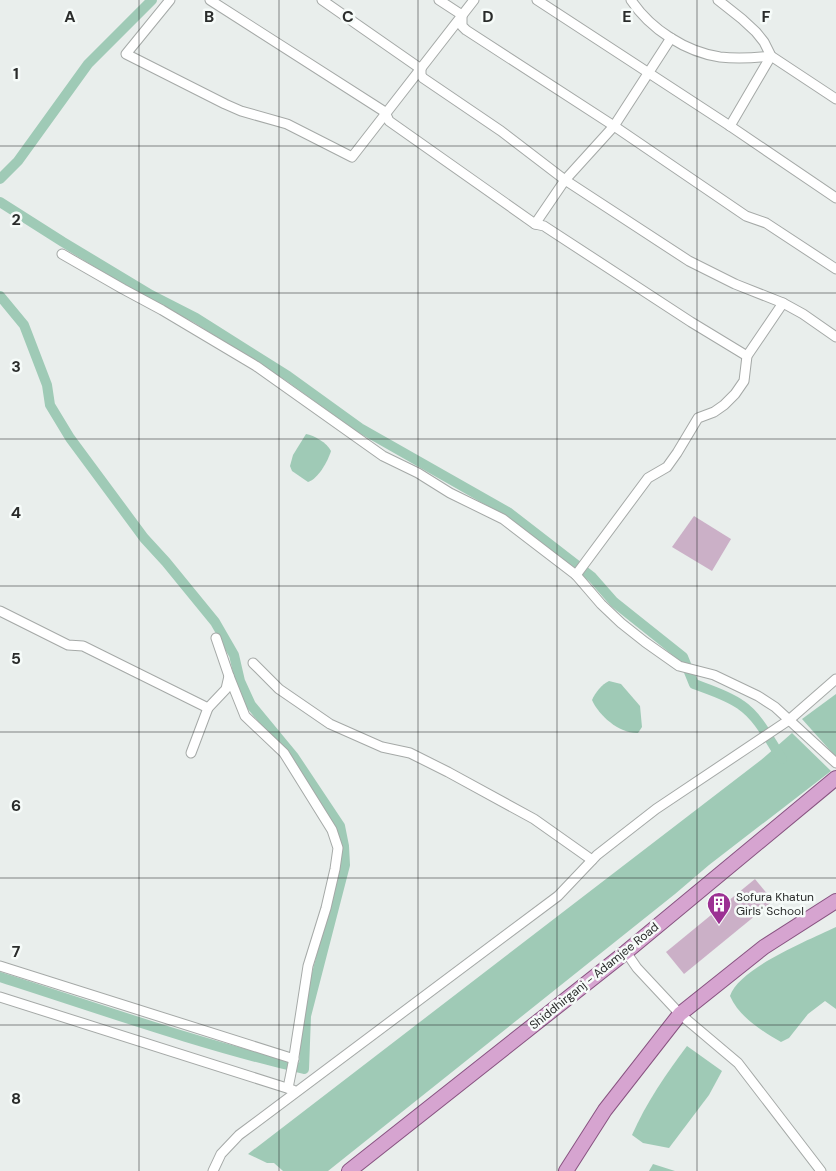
<svg xmlns="http://www.w3.org/2000/svg" width="836" height="1171" font-family="'DM Sans',sans-serif">
  <rect width="100%" height="100%" fill="#e9eeec"/>
  <g fill="#cbb0c7">
    <polygon points="694,516 731,539 712,571 672,547"/>
    <polygon points="755,879 773,901 684,974 666,952"/>
  </g>
  <g fill="#9fcab6">
    <path d="M306 434C314 435 327 443 331 451 328 461 318 479 308 482L292 471 290 466 293 455Z"/>
    <path d="M609 681 621 684 640 706 642 727 638 733C620 734 599 716 592 700 595 693 602 684 609 681Z"/>
    <polygon points="836,694 836,757 802,719"/>
    <polygon points="792,733 831,771 709,865 675,894 328,1171 283,1171 274,1163 267,1163 248,1154 761,760"/>
    <path d="M836 927V1009L825 1001 808 1014 789 1038 781 1042C762 1031 739 1017 730 996 739 968 809 940 836 927Z"/>
    <path d="M687 1046 722 1071 709 1095 669 1148 643 1143 632 1135C646 1103 666 1074 687 1046Z"/>
    <polygon points="653,1164 675,1171 649,1171"/>
  </g>
  <g fill="none" stroke-linecap="round" stroke-linejoin="round">
    <g stroke="#9fcab6" stroke-width="10">
      <polyline points="0,179 18,161 88,64 152,0"/>
      <path d="M0 202 63 242 151 295 196 318 288 376 360 428 508 512 592 577 614 602 683 657 694 684C710 690 727 695 741 705 759 717 770 741 782 759"/>
      <path d="M0 296 24 325 47 385 50 405 70 438 144 538 166 562 215 622 234 655 240 681 251 705 294 757 340 826 344 846 345 865 306 1016 304 1069C201 1045 100 1009 0 977"/>
    </g>
    <g stroke="#a5a9a7" stroke-width="11">
      <g id="minor">
        <polyline points="170,0 126,54 225,104 241,111 287,124 352,157 474,0"/>
        <polyline points="210,0 385,112 389,121 535,224 544,226 691,322 747,356"/>
        <polyline points="322,0 421,69 421,75 423,78 501,131 565,180 689,261 735,284 783,303 803,314 836,337"/>
        <polyline points="439,0 462,15 462,26 466,30 614,126 746,216 766,223 836,269"/>
        <polyline points="537,0 730,126 836,198"/>
        <path d="M631 0C650 29 686 52 720 57 737 59 754 58 771 56"/>
        <polyline points="718,0 742,19 756,32 764,42 771,56 836,99"/>
        <polyline points="730,126 771,56"/>
        <polyline points="535,224 565,180 614,126 671,38"/>
        <polyline points="62,254 123,289 162,310 256,366 383,456 418,473 450,493 503,519 576,575 601,604 621,623 645,642 679,666 714,675 758,696 775,707 836,763"/>
        <polyline points="576,575 648,478 667,467 677,453 698,418 714,412 724,405 735,394 744,381 747,356 783,303"/>
        <polyline points="0,611 68,645 83,646 208,708 226,689 229,676"/>
        <polyline points="216,638 229,676 245,716 284,753 332,830 338,848 335,869 326,908 308,966 293,1063 288,1088"/>
        <polyline points="253,663 279,689 330,724 382,747 410,753 448,772 534,819 592,860"/>
        <polyline points="191,753 208,708"/>
        <polyline points="626,952 637,968 680,1014 738,1063 821,1171"/>
        <polyline points="0,966 294,1059"/>
        <polyline points="0,997 293,1090"/>
        <polyline points="213,1171 221,1154 239,1135 558,896 597,855 656,809 789,720 836,679"/>
      </g>
    </g>
    <g stroke="#885381" stroke-width="16">
      <g id="primary">
        <polyline points="349,1171 626,952 836,778"/>
        <polyline points="566,1171 605,1110 680,1014 764,947 836,901"/>
      </g>
    </g>
    <use href="#minor" stroke="#fff" stroke-width="9"/>
    <use href="#primary" stroke="#d6a4d0" stroke-width="14"/>
  </g>
  <path fill="none" stroke="#2a2c2b" stroke-width="1" stroke-opacity="0.55" d="M139 0V1171M279 0V1171M418 0V1171M557 0V1171M697 0V1171M0 146H836M0 293H836M0 439H836M0 586H836M0 732H836M0 878H836M0 1025H836"/>
  <defs>
    <g id="building-pin" transform="scale(1.25)"><path d="M0 17L-7.5 6A9.5 9.5 0 1 1 7.5 6Z" fill="#9c3193" stroke="#f6fbf9"/><path d="M-4-6H4V6H1V3H-1V6H-4ZM-2.5-4.3h1.7v1.8h-1.7ZM.8-4.3h1.7v1.8H.8ZM-2.5-1h1.7V.8h-1.7ZM.8-1h1.7V.8H.8Z" fill="#fff"/></g>
  </defs>
  <g fill-rule="evenodd">
    <use href="#building-pin" x="719" y="904"/>
  </g>
  <g text-anchor="middle" stroke-width="5" stroke-linejoin="round" paint-order="stroke">
    <g font-size="12" fill="#2a2c2b" stroke="#f6fbf9" text-anchor="start">
      <text x="736" y="901">Sofura Khatun<tspan x="736" dy="14">Girls' School</tspan></text>
    </g>
    <g font-size="12" fill="#2a2c2b" stroke="#f6fbf9">
      <text transform="translate(594 976) rotate(-39)" y="4">Shiddhirganj - Adamjee Road</text>
    </g>
  </g>
  <g font-size="16" text-anchor="middle" font-weight="bold" fill="#2a2c2b" stroke="#f6fbf9" stroke-width="5" stroke-linejoin="round" paint-order="stroke">
    <text x="70" y="22">A</text>
    <text x="209" y="22">B</text>
    <text x="348" y="22">C</text>
    <text x="488" y="22">D</text>
    <text x="627" y="22">E</text>
    <text x="766" y="22">F</text>
    <text x="16" y="79">1</text>
    <text x="16" y="225">2</text>
    <text x="16" y="372">3</text>
    <text x="16" y="518">4</text>
    <text x="16" y="664">5</text>
    <text x="16" y="811">6</text>
    <text x="16" y="957">7</text>
    <text x="16" y="1104">8</text>
  </g>
</svg>
